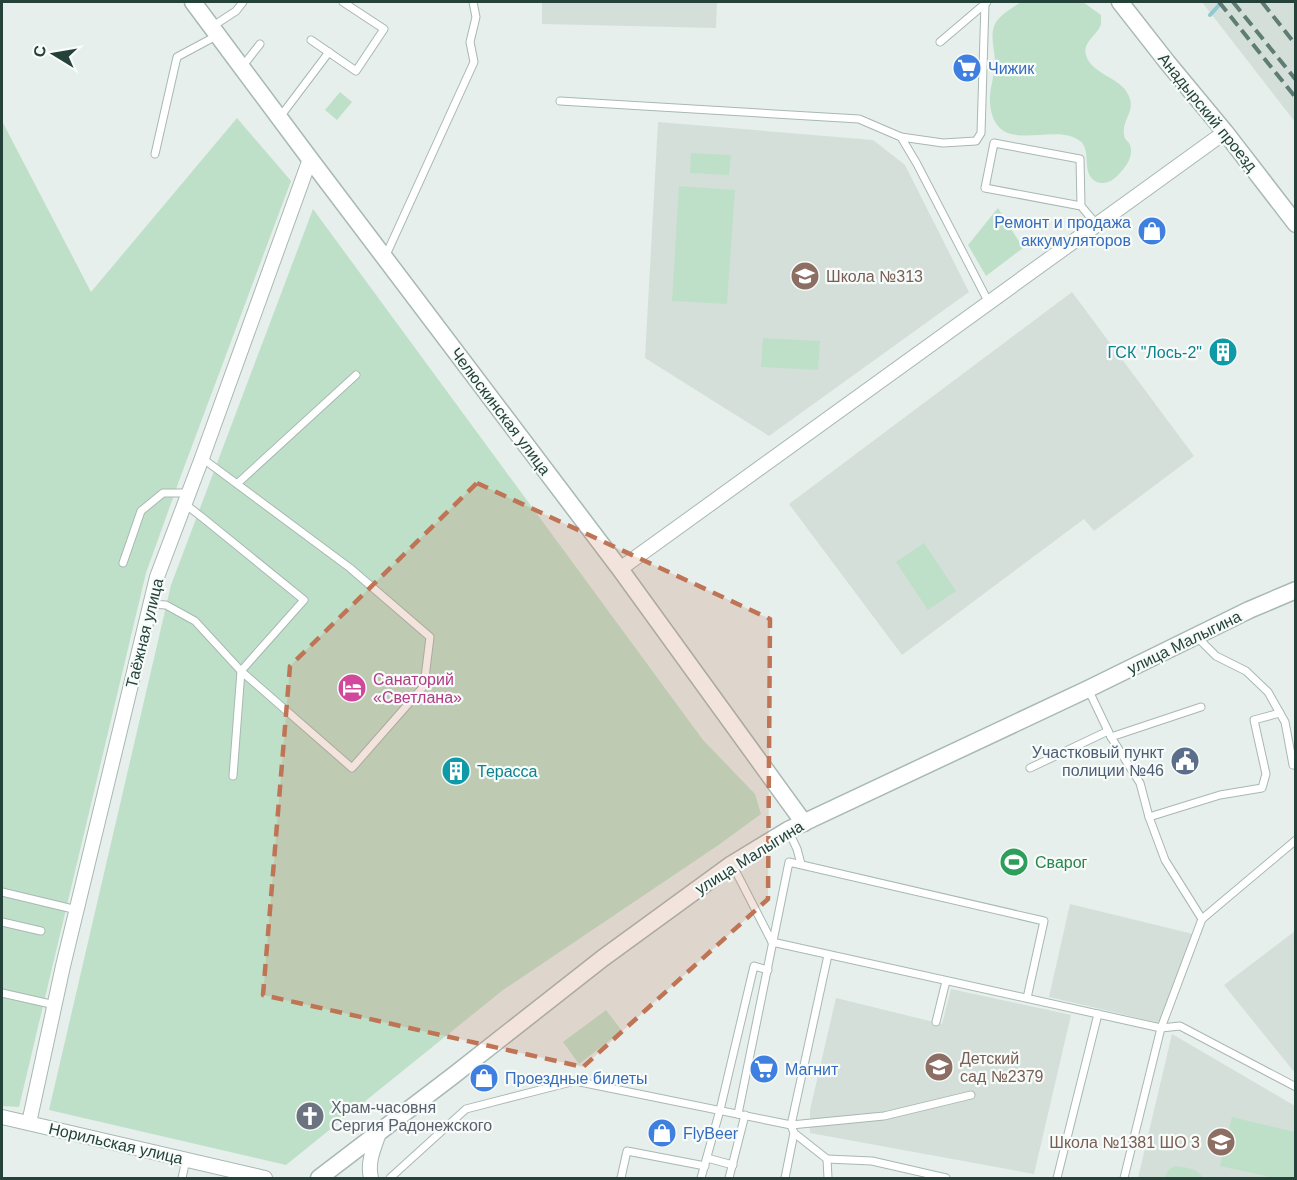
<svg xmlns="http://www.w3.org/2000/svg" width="1297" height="1180" font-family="Arial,sans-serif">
  <rect width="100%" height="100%" fill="#e6efeb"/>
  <g fill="#d4dfda">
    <polygon points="542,2 717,2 716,28 542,24"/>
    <polygon points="1202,2 1295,2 1295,122"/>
    <polygon points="658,122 873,140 905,165 969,292 769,436 645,358"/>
    <polygon points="1072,292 1194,456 1094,531 1084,519 902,655 789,504"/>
    <polygon points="1070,904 1193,934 1160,1023 1049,997"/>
    <polygon points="1295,931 1295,930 1295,1073 1224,985"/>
    <polygon points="951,989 1071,1015 1034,1174 810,1133 810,1110 836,998 942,1024"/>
    <polygon points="1172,1034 1295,1106 1295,1178 1138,1178"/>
  </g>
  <g fill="#bfe0c8">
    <path d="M1021 2H1083L1101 15C1101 16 1101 23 1101 24 1098 35 1082 42 1086 55 1091 75 1125 78 1130 99 1134 112 1122 121 1124 134 1124 140 1128 140 1130 145 1134 156 1126 167 1119 174 1113 181 1104 186 1095 181 1081 173 1092 150 1080 141 1053 120 995 160 990 103 989 89 995 76 995 62 995 52 991 40 993 30 995 17 1011 9 1021 2Z"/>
    <polygon points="340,92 352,102 337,120 325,110"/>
    <polygon points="237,118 291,181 183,470 146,573 19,1107 2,1106 2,121 91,292"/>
    <polygon points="691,153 731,155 729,175 690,173"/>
    <polygon points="679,186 735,190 727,304 672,301"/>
    <polygon points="998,208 1023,248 986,276 968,245"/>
    <polygon points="313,209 703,740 755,794 761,814 720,844 503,990 286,1165 49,1110 171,585"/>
    <polygon points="763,338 820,341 818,370 761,367"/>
    <polygon points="924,543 956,591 928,610 896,562"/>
    <polygon points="606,1010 622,1031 579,1064 563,1042"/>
    <polygon points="1232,1117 1295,1132 1295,1178 1274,1178 1220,1166"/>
    <path d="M1176 1166C1186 1168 1198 1168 1203 1178H1165C1167 1171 1169 1168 1176 1166Z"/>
  </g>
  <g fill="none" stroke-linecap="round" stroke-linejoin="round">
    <polyline stroke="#8ec9d4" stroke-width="4" points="1210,15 1221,3"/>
    <g stroke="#a8b8b2" stroke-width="9">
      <g id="service">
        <polyline points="213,26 236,11 243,2"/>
        <polyline points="311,40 356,71 384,29 343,2"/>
        <polyline points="940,42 987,2"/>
        <polyline points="242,67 260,44"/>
        <polyline points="560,101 859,119 901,137 917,164 989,303"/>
        <polyline points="280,117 329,52"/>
        <polyline points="901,137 943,143 976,141 981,133 985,3"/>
        <polyline points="155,154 177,57 218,35"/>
        <polyline points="1081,206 1080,159 994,143 985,188 1081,206 1097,225"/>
        <polyline points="386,255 474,62 470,42 476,17 473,2"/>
        <polyline points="238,483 356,375"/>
        <polyline points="185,504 203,518 304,600 241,671 233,776"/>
        <polyline points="123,563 141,511 163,493 189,493"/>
        <polyline points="150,604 166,605 195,621 241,671 352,768 424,686 430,637 350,568 202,458"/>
        <polyline points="1197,637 1216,656 1246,671 1268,692 1285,722 1293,765"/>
        <polyline points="1088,689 1111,737 1140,783 1149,817 1165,860 1202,919"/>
        <polyline points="1111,737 1201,707"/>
        <polyline points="1030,768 1108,731"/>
        <polyline points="1149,817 1220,795 1262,788 1266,774 1254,720 1280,713"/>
        <polyline points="788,830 797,849 801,864"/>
        <polyline points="732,864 772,942"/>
        <polyline points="2,892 77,910"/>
        <polyline points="2,922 41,931"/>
        <polyline points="772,942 1161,1028 1180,1026 1296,1087"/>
        <polyline points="2,993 55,1005"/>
        <polyline points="936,1022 946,981"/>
        <polyline points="738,1114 789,862 1044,921 1027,998"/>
        <polyline points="794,1133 827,1159 828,1178"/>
        <polyline points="707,1158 733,1165"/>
        <polyline points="827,1159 872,1161 946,1178"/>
        <polyline points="182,1178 186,1160"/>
        <polyline points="390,1178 466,1109 575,1081 791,1125 884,1116 971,1095"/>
        <polyline points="621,1178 627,1151 705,1166"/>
        <polyline points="701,1178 720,1110 754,966 768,970"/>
        <polyline points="729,1178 745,1115"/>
        <polyline points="785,1178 794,1133 791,1125 828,955"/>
        <polyline points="1057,1178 1098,1014"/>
        <polyline points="1124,1178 1161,1028 1202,919 1296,840"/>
      </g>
    </g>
    <g stroke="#a8b8b2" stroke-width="16">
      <g id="minor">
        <polyline points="620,569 1225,132"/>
        <polyline points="2,1117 265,1178"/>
        <polyline points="29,1123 63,966 157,577 202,458 310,159"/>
        <path d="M371 1178C367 1162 374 1148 379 1133"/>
      </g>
    </g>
    <g stroke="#a8b8b2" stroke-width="19">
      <g id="tertiary">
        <polyline points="193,2 310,159 620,569 804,823"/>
        <polyline points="1120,2 1167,62 1225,132 1296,224"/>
        <polyline points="319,1178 454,1075 603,958 732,864 788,830 1088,689 1249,610 1296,590"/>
      </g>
    </g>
    <use href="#service" stroke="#fff" stroke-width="7"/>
    <use href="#minor" stroke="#fff" stroke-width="14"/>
    <use href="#tertiary" stroke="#fff" stroke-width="16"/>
    <g stroke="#5f7d75" stroke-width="4" stroke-dasharray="12 6" stroke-linecap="butt">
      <polyline points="1219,2 1296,98"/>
      <polyline points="1233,2 1296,80"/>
      <polyline points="1262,2 1296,45"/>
    </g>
  </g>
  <path fill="#c07456" fill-opacity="0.2" stroke="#c07456" stroke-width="4.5" stroke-dasharray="12 8" stroke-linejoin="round" d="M477 483 770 619 768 899 583 1067 263 995 290 666Z"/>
  <defs>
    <g id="supermarket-disc" transform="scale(1.5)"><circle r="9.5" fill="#3f7fe0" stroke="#f7fbf9"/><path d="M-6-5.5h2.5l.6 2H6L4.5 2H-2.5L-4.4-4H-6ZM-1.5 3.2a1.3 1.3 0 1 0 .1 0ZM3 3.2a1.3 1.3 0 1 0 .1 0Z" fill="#fff"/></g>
    <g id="shop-disc" transform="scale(1.5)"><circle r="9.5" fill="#3f7fe0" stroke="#f7fbf9"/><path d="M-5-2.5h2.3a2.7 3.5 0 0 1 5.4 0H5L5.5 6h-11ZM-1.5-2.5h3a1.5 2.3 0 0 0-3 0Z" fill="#fff"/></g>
    <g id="school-disc" transform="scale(1.5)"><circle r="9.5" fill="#8d6e63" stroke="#f7fbf9"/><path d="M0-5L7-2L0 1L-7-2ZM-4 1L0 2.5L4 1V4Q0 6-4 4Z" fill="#fff"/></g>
    <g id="building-disc" transform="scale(1.5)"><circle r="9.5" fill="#0f9aa8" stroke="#f7fbf9"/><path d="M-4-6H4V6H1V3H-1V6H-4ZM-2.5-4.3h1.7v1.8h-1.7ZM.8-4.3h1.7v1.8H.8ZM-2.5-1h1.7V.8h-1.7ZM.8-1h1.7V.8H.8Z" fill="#fff"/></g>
    <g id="hotel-disc" transform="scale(1.5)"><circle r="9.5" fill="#d1479c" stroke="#f7fbf9"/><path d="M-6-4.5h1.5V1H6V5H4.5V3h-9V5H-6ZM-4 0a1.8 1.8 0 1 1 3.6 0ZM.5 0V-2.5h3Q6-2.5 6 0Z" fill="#fff"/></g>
    <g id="civic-disc" transform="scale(1.5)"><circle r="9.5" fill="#5c6f8a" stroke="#f7fbf9"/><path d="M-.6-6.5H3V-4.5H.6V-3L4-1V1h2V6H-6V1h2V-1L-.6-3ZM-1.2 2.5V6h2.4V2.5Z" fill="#fff"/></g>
    <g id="stadium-disc" transform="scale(1.5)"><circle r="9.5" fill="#2e9e5b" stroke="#f7fbf9"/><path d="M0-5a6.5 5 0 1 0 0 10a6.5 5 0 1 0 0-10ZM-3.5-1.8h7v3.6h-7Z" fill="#fff"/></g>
    <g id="church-disc" transform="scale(1.5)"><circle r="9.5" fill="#6b7280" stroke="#f7fbf9"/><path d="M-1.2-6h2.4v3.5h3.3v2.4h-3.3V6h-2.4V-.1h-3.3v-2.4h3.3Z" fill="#fff"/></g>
  </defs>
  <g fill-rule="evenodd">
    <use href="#supermarket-disc" x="967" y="68"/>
    <use href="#shop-disc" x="1152" y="231"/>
    <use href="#school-disc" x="805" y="276"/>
    <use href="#building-disc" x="1223" y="352"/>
    <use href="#hotel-disc" x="352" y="688"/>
    <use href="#civic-disc" x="1185" y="761"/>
    <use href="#building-disc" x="456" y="771"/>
    <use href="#stadium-disc" x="1014" y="862"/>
    <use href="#school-disc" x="939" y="1067"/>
    <use href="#supermarket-disc" x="764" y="1069"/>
    <use href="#shop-disc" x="484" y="1078"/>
    <use href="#church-disc" x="310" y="1116"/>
    <use href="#shop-disc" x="662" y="1133"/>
    <use href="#school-disc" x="1221" y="1142"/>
  </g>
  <g text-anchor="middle" stroke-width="4.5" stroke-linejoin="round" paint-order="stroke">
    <g font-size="16" fill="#366cbe" stroke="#f7fbf9" text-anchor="start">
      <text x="988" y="74">Чижик</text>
      <text x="1131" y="228" text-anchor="end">Ремонт и продажа<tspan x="1131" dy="18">аккумуляторов</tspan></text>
      <text x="785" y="1075">Магнит</text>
      <text x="505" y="1084">Проездные билеты</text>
      <text x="683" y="1139">FlyBeer</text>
    </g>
    <g font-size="16" fill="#24423a" stroke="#f7fbf9">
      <text transform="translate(1208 112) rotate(51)" y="6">Анадырский проезд</text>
      <text transform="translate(501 411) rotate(53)" y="6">Челюскинская улица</text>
      <text transform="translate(144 633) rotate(-76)" y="6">Таёжная улица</text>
      <text transform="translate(1184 642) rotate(-26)" y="6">улица Малыгина</text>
      <text transform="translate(749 857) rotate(-32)" y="6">улица Малыгина</text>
      <text transform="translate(116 1143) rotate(13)" y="6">Норильская улица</text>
    </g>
    <g font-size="16" fill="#785e54" stroke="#f7fbf9" text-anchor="start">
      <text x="826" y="282">Школа №313</text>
      <text x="960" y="1064">Детский<tspan x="960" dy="18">сад №2379</tspan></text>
      <text x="1200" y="1148" text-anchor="end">Школа №1381 ШО 3</text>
    </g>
    <g font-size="16" fill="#0d838f" stroke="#f7fbf9" text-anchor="end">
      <text x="1202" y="358">ГСК "Лось-2"</text>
      <text x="477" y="777" text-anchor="start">Терасса</text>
    </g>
    <g font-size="16" fill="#b23c85" stroke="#f7fbf9" text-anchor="start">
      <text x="373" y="685">Санаторий<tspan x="373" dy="18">«Светлана»</tspan></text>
    </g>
    <g font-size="16" fill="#4e5e75" stroke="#f7fbf9" text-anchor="end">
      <text x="1164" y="758">Участковый пункт<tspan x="1164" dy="18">полиции №46</tspan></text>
    </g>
    <g font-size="16" fill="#27864d" stroke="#f7fbf9" text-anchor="start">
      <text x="1035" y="868">Сварог</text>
    </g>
    <g font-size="16" fill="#5b616d" stroke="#f7fbf9" text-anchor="start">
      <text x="331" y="1113">Храм-часовня<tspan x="331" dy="18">Сергия Радонежского</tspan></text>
    </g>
  </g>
  <rect width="1297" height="1180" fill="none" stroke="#24423a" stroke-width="6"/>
  <g transform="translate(54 54) rotate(281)" stroke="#f7fbf9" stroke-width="4.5" paint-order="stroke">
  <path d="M0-4.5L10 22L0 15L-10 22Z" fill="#24423a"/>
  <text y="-9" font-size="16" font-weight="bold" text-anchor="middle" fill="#24423a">С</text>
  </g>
</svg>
